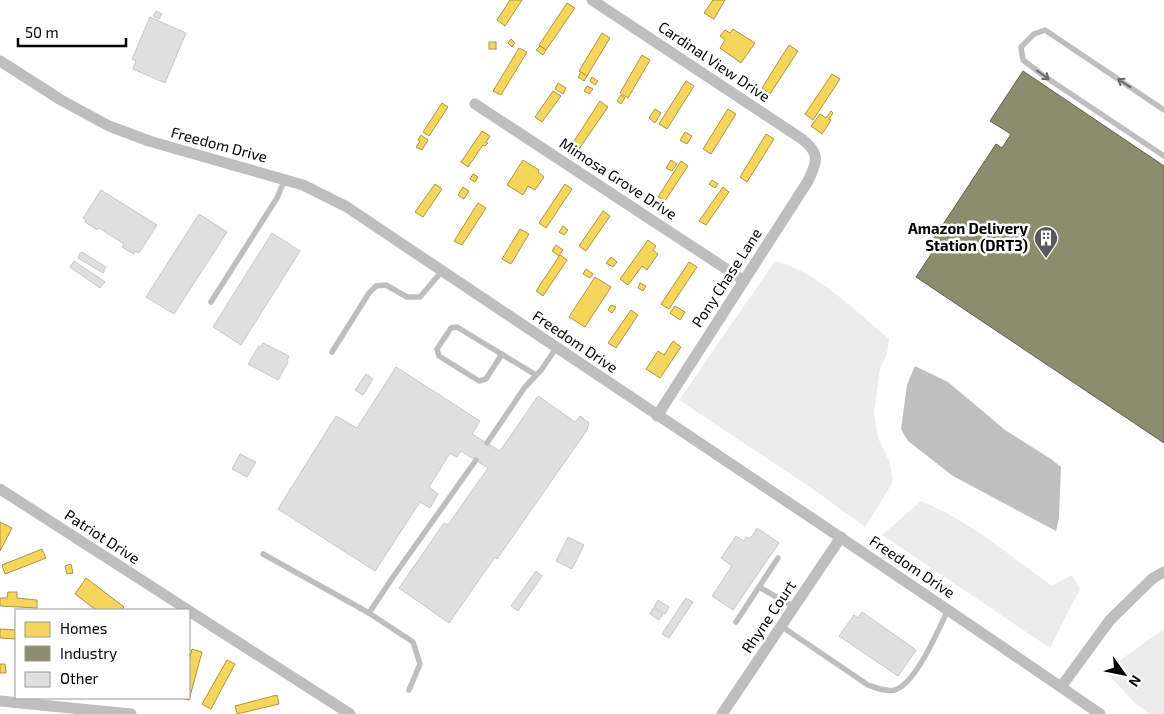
<svg xmlns="http://www.w3.org/2000/svg" width="1164" height="714" font-family="'Exo 2',sans-serif">
  <rect width="100%" height="100%" fill="#fff"/>
  <g fill="#ececec">
    <path d="M775 261C816 271 857 312 889 339L887 354 880 368 874 413 878 438 890 463 893 482 865 527 817 492 679 400Z"/>
    <path d="M921 501C970 521 1010 556 1052 586L1072 575 1080 589 1050 648 882 535Z"/>
    <polygon points="1164,629 1164,714 1149,714 1136,704 1105,671"/>
  </g>
  <polygon fill="#bfbfbf" points="915,366 948,382 1005,430 1051,459 1061,467 1059,518 1056,531 953,476 908,441 901,429 907,385"/>
  <g fill="#f6d55c" stroke="#ac9540">
    <polygon points="510,0 522,0 505,26 497,20"/>
    <polygon points="713,0 725,0 714,19 704,13"/>
    <polygon points="567,3 575,8 546,50 539,45"/>
    <polygon points="733,29 755,43 741,63 720,48 725,40 720,36 725,30 730,33"/>
    <polygon points="602,33 610,38 587,76 579,71"/>
    <polygon points="511,39 515,43 512,47 508,43"/>
    <rect x="489" y="42" width="7" height="7"/>
    <polygon points="789,45 798,51 770,94 762,88"/>
    <polygon points="540,46 546,50 543,55 536,50"/>
    <polygon points="519,48 527,52 501,95 493,91"/>
    <polygon points="642,55 650,60 628,98 620,93"/>
    <polygon points="581,72 587,76 584,81 578,77"/>
    <polygon points="832,74 840,79 813,120 805,114"/>
    <polygon points="592,77 598,81 595,85 590,81"/>
    <polygon points="686,81 694,86 667,129 659,124"/>
    <polygon points="558,83 566,88 563,94 555,89"/>
    <polygon points="587,86 593,89 589,94 584,91"/>
    <polygon points="553,91 561,96 542,122 535,117"/>
    <polygon points="621,95 625,98 621,104 617,101"/>
    <polygon points="600,101 608,107 579,149 572,144"/>
    <polygon points="442,103 448,107 429,136 423,132"/>
    <polygon points="655,109 661,113 655,123 649,118"/>
    <polygon points="728,109 736,114 711,154 703,149"/>
    <polygon points="831,111 833,113 829,119 831,120 822,134 811,126 820,114 826,118"/>
    <polygon points="482,131 490,136 486,142 488,143 485,146 483,145 468,167 461,162"/>
    <polygon points="685,132 692,136 687,144 680,140"/>
    <polygon points="766,134 774,139 747,182 740,177"/>
    <polygon points="421,135 428,140 422,150 416,147 420,141 418,140"/>
    <polygon points="523,160 539,170 538,172 544,177 535,190 528,186 523,195 507,185"/>
    <polygon points="671,160 677,164 672,171 666,168"/>
    <polygon points="681,161 688,166 665,201 658,197"/>
    <polygon points="473,174 478,177 475,182 470,179"/>
    <polygon points="712,180 718,184 715,188 709,184"/>
    <polygon points="435,184 442,189 423,217 415,212"/>
    <polygon points="565,184 572,189 546,228 539,223"/>
    <polygon points="463,187 469,191 464,199 458,195"/>
    <polygon points="723,187 729,192 706,225 699,221"/>
    <polygon points="478,203 486,208 462,245 454,241"/>
    <polygon points="603,211 610,216 586,251 579,246"/>
    <polygon points="563,226 568,230 564,235 559,232"/>
    <polygon points="520,229 529,234 511,264 502,259"/>
    <polygon points="648,240 656,246 653,250 658,254 647,270 642,266 628,285 620,279"/>
    <polygon points="556,245 563,250 559,256 552,251"/>
    <polygon points="560,255 567,260 543,296 536,291"/>
    <polygon points="611,257 617,262 613,267 606,263"/>
    <polygon points="689,262 697,267 669,309 661,304"/>
    <polygon points="586,269 593,274 590,278 583,274"/>
    <polygon points="595,277 611,287 585,327 569,317"/>
    <polygon points="640,283 646,286 643,291 638,288"/>
    <polygon points="611,305 616,307 612,313 608,310"/>
    <polygon points="675,306 685,312 680,320 670,313"/>
    <polygon points="631,310 638,315 616,348 608,343"/>
    <polygon points="673,341 681,347 660,378 646,369 658,351 664,355"/>
    <polygon points="0,522 12,528 0,551"/>
    <polygon points="42,549 46,558 5,574 2,565"/>
    <polygon points="71,564 73,573 67,574 65,566"/>
    <polygon points="86,578 124,607 121,610 96,610 75,594"/>
    <polygon points="8,592 17,592 17,598 37,600 37,608 0,606 0,598 7,598"/>
    <polygon points="0,629 16,630 16,639 0,638"/>
    <polygon points="192,649 202,652 189,700 180,698 189,698 189,662"/>
    <polygon points="227,660 235,664 211,709 202,704"/>
    <polygon points="0,664 5,664 6,673 0,673"/>
    <polygon points="277,695 279,704 237,714 235,706"/>
  </g>
  <polygon fill="#8c8c6e" stroke="#62624d" points="1023,71 1164,166 1164,443 916,277 939,242 934,238 996,144 1002,148 1011,134 990,121"/>
  <g fill="#dfdfdf" stroke="#c7c7c7">
    <polygon points="156,11 162,14 159,19 153,16"/>
    <polygon points="150,17 186,33 165,83 133,69 136,61 132,59"/>
    <polygon points="101,190 157,225 139,253 135,251 134,254 122,247 124,244 99,228 97,230 85,222 86,220 83,218"/>
    <polygon points="199,214 227,232 174,314 146,297"/>
    <polygon points="272,233 300,251 241,345 213,327"/>
    <polygon points="82,252 106,267 103,273 78,258 80,253"/>
    <polygon points="74,261 105,282 100,288 70,267"/>
    <polygon points="263,343 289,356 287,360 288,362 278,380 248,364 259,346 261,347"/>
    <polygon points="396,367 480,421 472,434 500,451 538,396 575,422 580,416 589,423 587,430 497,559 495,557 449,623 399,588 444,523 448,525 488,468 461,451 457,457 450,453 429,487 438,494 430,508 420,502 375,571 278,509 336,416 357,428"/>
    <polygon points="366,374 373,379 363,395 355,390"/>
    <polygon points="240,454 256,462 247,477 232,469"/>
    <polygon points="757,528 779,543 733,610 712,596 732,566 721,558 736,536 744,541 746,537 750,539"/>
    <polygon points="568,537 584,545 572,569 556,561"/>
    <polygon points="536,571 542,576 518,611 511,606"/>
    <polygon points="686,598 693,602 669,638 662,634"/>
    <polygon points="658,600 669,607 665,614 654,607"/>
    <polygon points="653,608 663,614 659,620 650,614"/>
    <polygon points="862,612 916,650 898,676 839,636 854,615 858,618"/>
  </g>
  <g fill="none" stroke-linecap="round" stroke-linejoin="round">
    <g stroke="#bebebe" stroke-width="5.5">
      <polyline points="1164,110 1045,30 1034,34 1021,47 1023,60 1044,76 1164,156"/>
      <polyline points="211,302 277,198 285,179"/>
      <polyline points="332,352 369,293 376,286 386,285 407,297 420,297 442,271"/>
      <polyline points="502,354 486,379 479,381 439,356 437,349 451,328 457,327 536,375"/>
      <polyline points="487,443 525,387 542,369 556,348"/>
      <polyline points="263,554 369,613 413,642 420,664 409,690"/>
      <polyline points="759,587 794,607"/>
      <polyline points="369,613 393,577 476,460"/>
      <polyline points="736,622 778,558"/>
      <path d="M781 626 868 685C876 688 886 692 895 690 917 682 938 630 948 610"/>
    </g>
    <g stroke="#bebebe" stroke-width="11">
      <path d="M592 0 802 139C820 153 818 161 808 181L657 416"/>
      <path d="M0 61 61 100 109 126 149 141 303 185 347 207C598 376 851 542 1100 714"/>
      <polyline points="475,104 743,280"/>
      <polyline points="0,489 188,610"/>
      <polyline points="189,611 350,714"/>
      <polyline points="1061,687 1110,620 1153,578 1164,572"/>
      <polyline points="0,701 131,714"/>
      <polyline points="722,714 841,537"/>
    </g>
  </g>
  <defs><path id="oneway-shaft" d="M-6 0H5M1.5-3L5.5 0L1.5 3" fill="none" stroke-width="1.6" stroke-linecap="round" stroke-linejoin="round" transform="scale(1.25)"/></defs>
  <g stroke="#686868">
    <use href="#oneway-shaft" transform="translate(1043 75) rotate(37)"/>
    <use href="#oneway-shaft" transform="translate(1124 83) rotate(-146)"/>
  </g>
  <defs>
    <g id="building-pin" transform="scale(1.25)"><path d="M0 17L-7.5 6A9.5 9.5 0 1 1 7.5 6Z" fill="#595959" stroke="#fff"/><path d="M-4-6H4V6H1V3H-1V6H-4ZM-2.5-4.3h1.7v1.8h-1.7ZM.8-4.3h1.7v1.8H.8ZM-2.5-1h1.7V.8h-1.7ZM.8-1h1.7V.8H.8Z" fill="#fff"/></g>
  </defs>
  <g fill-rule="evenodd">
    <use href="#building-pin" x="1046" y="238"/>
  </g>
  <g text-anchor="middle" stroke-width="5" stroke-linejoin="round" paint-order="stroke">
    <g font-size="15" fill="#000" stroke="#fff">
      <text transform="translate(714 62) rotate(34)" y="5">Cardinal View Drive</text>
      <text transform="translate(219 145) rotate(15)" y="5">Freedom Drive</text>
      <text transform="translate(618 179) rotate(33)" y="5">Mimosa Grove Drive</text>
      <text transform="translate(727 278) rotate(-57)" y="5">Pony Chase Lane</text>
      <text transform="translate(575 342) rotate(34)" y="5">Freedom Drive</text>
      <text transform="translate(102 537) rotate(33)" y="5">Patriot Drive</text>
      <text transform="translate(912 567) rotate(34)" y="5">Freedom Drive</text>
      <text transform="translate(769 617) rotate(-56)" y="5">Rhyne Court</text>
    </g>
    <g font-size="15" font-weight="bold" fill="#000" stroke="#fff" text-anchor="end">
      <text x="1028" y="234">Amazon Delivery<tspan x="1028" dy="17">Station (DRT3)</tspan></text>
    </g>
  </g>
  <rect x="15" y="609" width="175" height="90" fill="#ffffff" stroke="#999999"/>
  <rect x="25" y="622" width="25" height="15" fill="#f6d55c" stroke="#999999"/>
  <text x="60" y="634" font-size="15" fill="#000000">Homes</text>
  <rect x="25" y="646" width="25" height="15" fill="#8c8c6e" stroke="#999999"/>
  <text x="60" y="659" font-size="15" fill="#000000">Industry</text>
  <rect x="25" y="672" width="25" height="15" fill="#dfdfdf" stroke="#999999"/>
  <text x="60" y="684" font-size="15" fill="#000000">Other</text>
  <g transform="translate(1124 674) rotate(123)" stroke="#ffffff" stroke-width="4" paint-order="stroke">
  <path d="M0-4L9 19L0 12L-9 19Z" fill="#000000"/>
  <text y="-8" font-size="14" font-weight="bold" text-anchor="middle" fill="#000000">N</text>
  </g>
  <path d="M18 38v8h108v-8" fill="none" stroke="#000000" stroke-width="2.5"/>
  <text x="25" y="38" font-size="15" fill="#000000" stroke="#ffffff" stroke-width="4" paint-order="stroke">50 m</text>
</svg>
